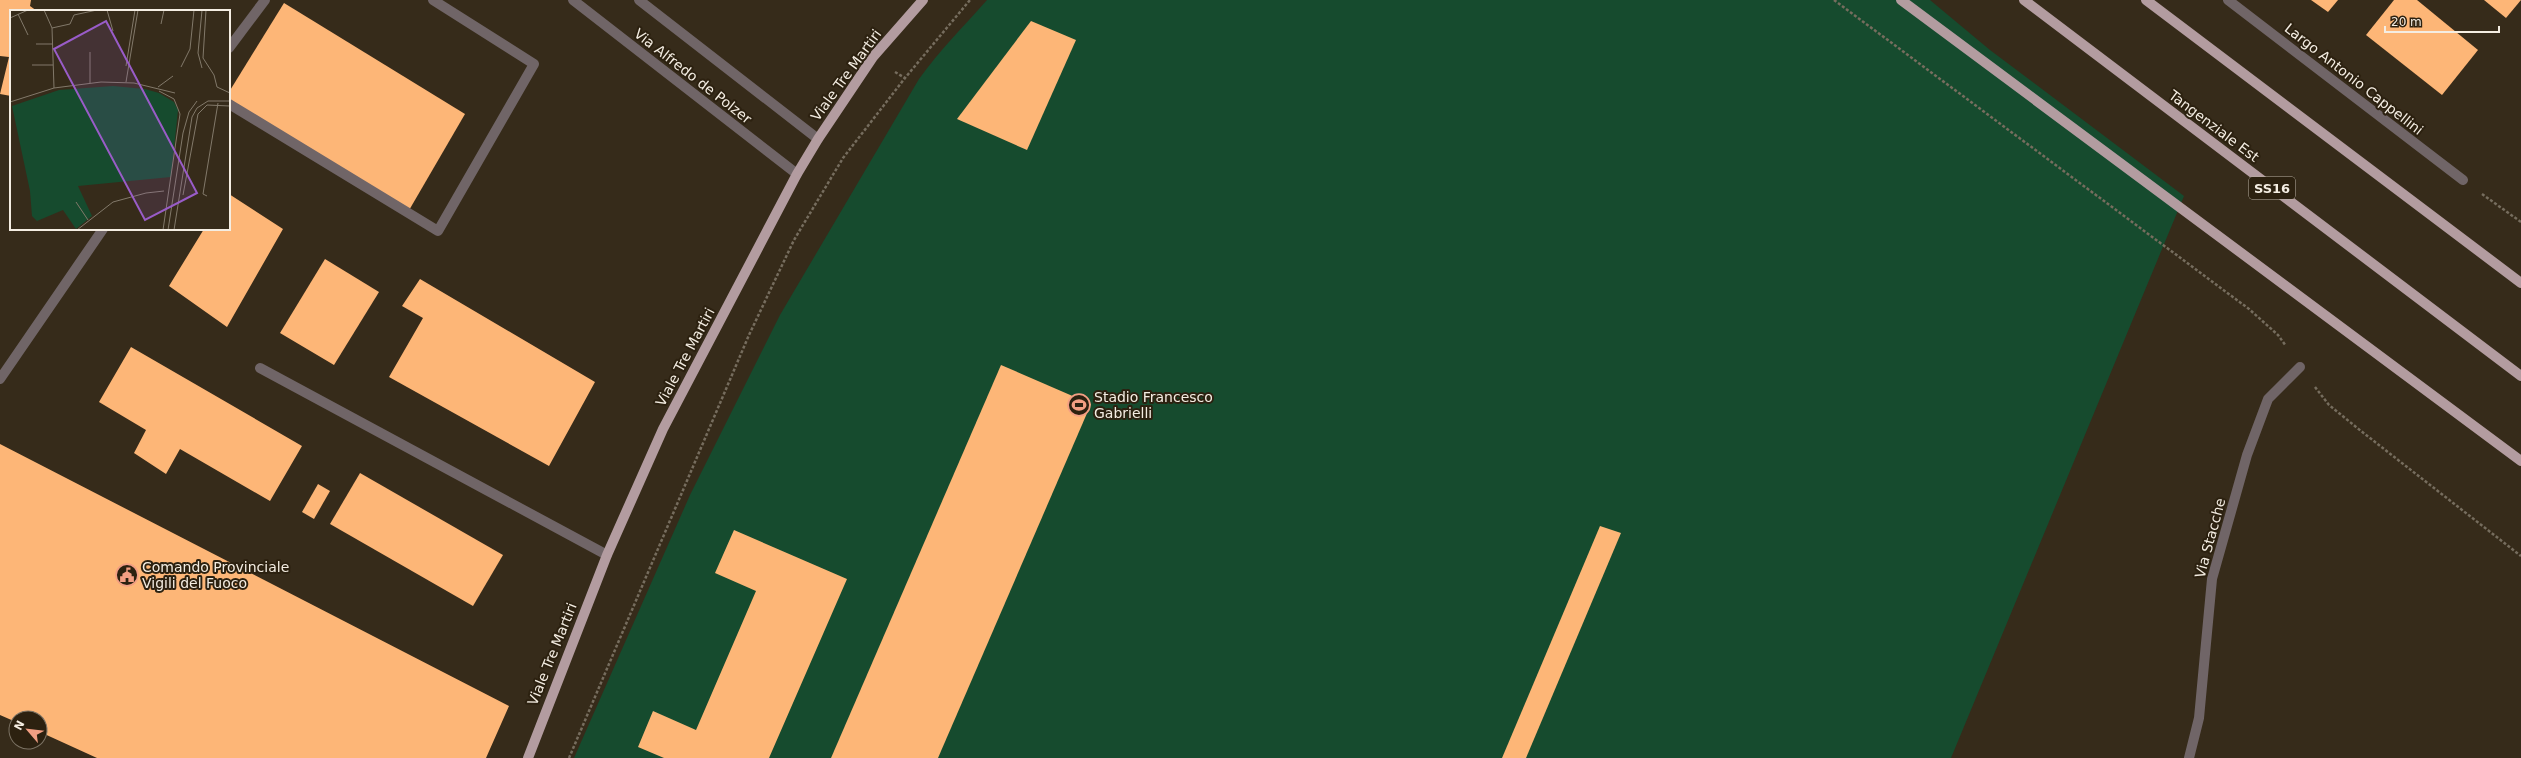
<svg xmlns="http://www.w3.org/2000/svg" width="2521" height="758" font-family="'DejaVu Sans',sans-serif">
  <rect width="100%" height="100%" fill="#362b1a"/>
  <path fill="#164b2e" d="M987 0H1930L1990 50 2184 196 1951 758H574L690 495 780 315 919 79C939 51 964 26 987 0Z"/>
  <g fill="#fdb677">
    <polygon points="0,0 31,0 30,6 37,11 11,11 11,96 0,94 9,57 0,56"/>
    <polygon points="2311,0 2338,0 2328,12"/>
    <polygon points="2394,0 2417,0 2478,50 2442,95 2366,35"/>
    <polygon points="2484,0 2521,0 2506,18"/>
    <polygon points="284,3 465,114 408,212 229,101 229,92"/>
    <polygon points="1031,21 1076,40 1027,150 957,119"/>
    <polygon points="229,194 283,229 227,327 169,286 204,229 229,229"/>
    <polygon points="325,259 379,292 334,365 280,333"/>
    <polygon points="420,279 595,382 549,466 389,377 423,318 402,306"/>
    <polygon points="131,347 302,446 270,501 180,449 166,474 134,453 146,430 99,402"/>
    <polygon points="1001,365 1091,404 938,758 831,758"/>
    <polygon points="0,444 509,706 486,758 97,758 40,732 40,718 16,718 16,722 0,715"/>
    <polygon points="360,473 503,555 473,606 330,524"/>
    <polygon points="318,484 330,491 314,519 302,512"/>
    <polygon points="1600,526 1621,533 1526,758 1502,758"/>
    <polygon points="734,530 847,579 769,758 664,758 638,747 653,711 696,730 756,591 715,573"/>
  </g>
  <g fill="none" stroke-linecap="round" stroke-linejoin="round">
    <g stroke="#766d5e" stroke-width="2.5" stroke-dasharray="3 2" stroke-linecap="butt">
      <polyline points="1834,0 2249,309 2278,335 2286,346"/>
      <polyline points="895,72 905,78 970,0"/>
      <polyline points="2482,194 2521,222"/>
      <polyline points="2315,387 2329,405 2361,431 2521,556"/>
      <polyline points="569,758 749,335 794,240 843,158 905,78"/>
    </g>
    <g stroke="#706567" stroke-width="10">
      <polyline points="573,0 797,174"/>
      <polyline points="639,0 818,139"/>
      <polyline points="2228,0 2463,180"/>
      <polyline points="229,48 265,0"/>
      <polyline points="229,104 438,231 534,64 433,0"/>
      <polyline points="260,368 607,555"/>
      <polyline points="0,379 103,229"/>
      <polyline points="2189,758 2199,718 2212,579 2247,455 2268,399 2300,367"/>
    </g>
    <g stroke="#b39ca0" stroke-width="10">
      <polyline points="1901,0 2521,461"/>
      <polyline points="2024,0 2521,376"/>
      <polyline points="2146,0 2521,283"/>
      <polyline points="528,758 607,555 663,429 797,174 818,139 873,57 923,0"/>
    </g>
  </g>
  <defs>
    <g id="stadium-ring" transform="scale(1.15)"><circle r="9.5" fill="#2c2110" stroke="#f39f83" stroke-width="1.5"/><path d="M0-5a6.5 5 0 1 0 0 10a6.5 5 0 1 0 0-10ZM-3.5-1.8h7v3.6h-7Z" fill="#f39f83"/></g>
    <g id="civic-ring" transform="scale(1.15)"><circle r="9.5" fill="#2c2110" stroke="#f39f83" stroke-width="1.5"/><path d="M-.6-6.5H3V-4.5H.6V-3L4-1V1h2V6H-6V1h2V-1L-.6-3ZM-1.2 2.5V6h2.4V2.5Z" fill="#f39f83"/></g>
  </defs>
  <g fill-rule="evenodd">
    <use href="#stadium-ring" x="1079" y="405"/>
    <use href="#civic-ring" x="127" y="575"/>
  </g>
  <g text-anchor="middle" stroke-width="4" stroke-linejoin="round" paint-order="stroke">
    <rect fill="#2c2110" stroke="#b8b0a3" stroke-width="1" x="2249" y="177" width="46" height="22" rx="3"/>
    <g font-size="13" font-weight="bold" fill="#f4ede2">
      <text x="2272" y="193">SS16</text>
    </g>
    <g font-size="14" fill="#f4ede2" stroke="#2c2110">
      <text transform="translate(846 75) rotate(-54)" y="5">Viale Tre Martiri</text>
      <text transform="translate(693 76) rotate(38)" y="5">Via Alfredo de Polzer</text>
      <text transform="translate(2354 79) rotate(38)" y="5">Largo Antonio Cappellini</text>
      <text transform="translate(2214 126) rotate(37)" y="5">Tangenziale Est</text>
      <text transform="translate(685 357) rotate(-62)" y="5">Viale Tre Martiri</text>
      <text transform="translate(2210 538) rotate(-75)" y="5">Via Stacche</text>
      <text transform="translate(552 654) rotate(-68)" y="5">Viale Tre Martiri</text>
    </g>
    <g font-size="14" fill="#f4ede2" stroke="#2c2110" text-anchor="start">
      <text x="1094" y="402">Stadio Francesco<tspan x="1094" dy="16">Gabrielli</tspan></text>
      <text x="142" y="572">Comando Provinciale<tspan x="142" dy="16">Vigili del Fuoco</tspan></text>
    </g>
  </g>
  <g transform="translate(10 10)">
    <rect width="220" height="220" fill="#362b1a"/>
    <path d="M103 76 135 79 149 83 164 92 168 100 161 167 68 176 82 206 66 219 53 200 27 211 22 206 20 181 2 96 49 80Z" fill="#164b2e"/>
    <path fill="none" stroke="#82796a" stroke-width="1" d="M34 0 42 18 44 78M97 0 103 21M192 0 188 43 192 58M196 0 193 48 204 65 207 77 220 83M8 4 18 25M0 8 18 0M151 14 154 0M42 18 60 14 64 5 87 0M26 34H43M22 55H43M116 56 125 0M171 57 180 39 184 0M116 72 128 0M80 73V42M148 77 163 66M149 81 164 89 170 104 153 220M0 92 44 78 91 72 124 73 165 83M173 185 188 104 197 95 220 96M197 186 193 184 208 93M66 192 78 210M67 220 103 192 136 183 154 181M158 220 173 123 179 102 187 91M164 220 182 107 187 98 198 91H220"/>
    <path fill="#995cc8" fill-opacity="0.15" stroke="#995cc8" stroke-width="2" d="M96 11 187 183 135 210 44 39Z"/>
    <rect width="220" height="220" fill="none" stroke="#f4ede2" stroke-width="2"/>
  </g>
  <g transform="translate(28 730) rotate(298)"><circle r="19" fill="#2c2110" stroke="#7c7364"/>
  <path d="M0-3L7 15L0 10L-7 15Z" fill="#f39f83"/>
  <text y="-6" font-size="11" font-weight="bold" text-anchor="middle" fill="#f4ede2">N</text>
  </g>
  <path d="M2385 26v6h114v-6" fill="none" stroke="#f4ede2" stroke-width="2"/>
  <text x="2391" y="26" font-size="12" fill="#f4ede2" stroke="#2c2110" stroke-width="3" paint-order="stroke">20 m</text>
</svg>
